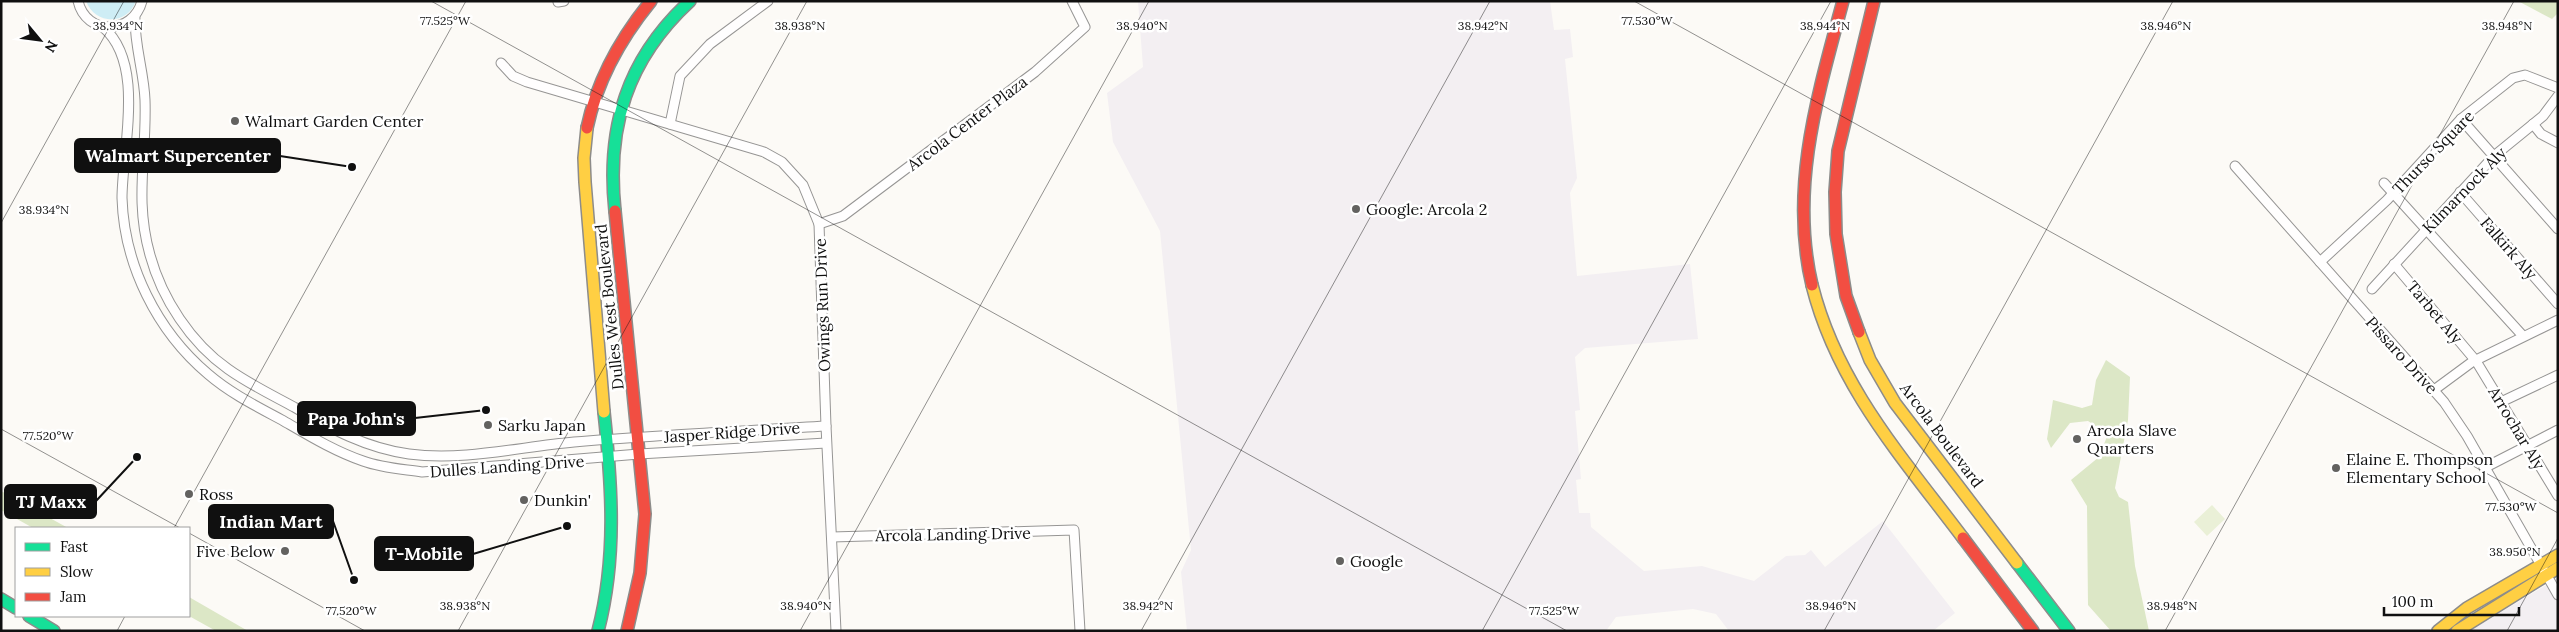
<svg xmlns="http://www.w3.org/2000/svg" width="2559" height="632" font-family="Lora,serif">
  <rect width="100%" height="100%" fill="#fcfaf6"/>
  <g fill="#f3eff2">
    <polygon points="1138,1 1550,1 1554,30 1570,29 1573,57 1565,59 1577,178 1570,193 1577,276 1690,264 1698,339 1585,348 1575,357 1580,410 1575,411 1581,479 1576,480 1579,513 1590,513 1591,527 1644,571 1702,566 1754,581 1786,556 1805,555 1811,550 1825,567 1883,521 1955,613 1933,631 1729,631 1716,614 1693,609 1616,617 1606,631 1187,631 1181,572 1191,550 1160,231 1113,142 1107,93 1143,67"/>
    <polygon points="2558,578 2558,631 2471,631 2473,629"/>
  </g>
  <polygon fill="#eaf0d7" points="2212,505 2225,519 2207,536 2194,522"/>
  <g fill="#dce7c6">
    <polygon points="2518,1 2558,1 2558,13 2552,19"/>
    <polygon points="2106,360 2130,377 2128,420 2115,488 2119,497 2128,502 2135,566 2149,631 2111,631 2088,605 2087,506 2071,480 2099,457 2108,434 2088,421 2070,423 2051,448 2047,439 2053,400 2082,408 2092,405 2096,380"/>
    <polygon points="1,491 68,528 33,528 1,510"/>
    <polygon points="189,597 248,631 216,631 189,616"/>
  </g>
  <path fill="#ceedf5" d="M86 1H136C127 26 95 25 86 1Z"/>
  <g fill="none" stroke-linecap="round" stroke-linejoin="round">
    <g stroke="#969594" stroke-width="11">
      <g id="street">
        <path d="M78 1C86 36 133 35 142 1"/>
        <polyline points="558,2 564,1"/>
        <path d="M135 16C134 44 144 72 145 100 147 156 134 199 150 255 162 299 191 343 228 369 249 384 272 395 294 407 331 429 366 448 409 454 464 461 519 447 574 442 658 435 742 431 826 426"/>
        <path d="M103 27C146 64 122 149 122 198 124 265 157 331 208 374 230 393 256 406 282 420 308 435 334 451 363 461 382 468 402 469 422 472L639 454 826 443"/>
        <polyline points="501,63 513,76 527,82 764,152 782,162 803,185 819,224 826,426 836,631"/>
        <polyline points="2461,119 2558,229"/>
        <polyline points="670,124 680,76 710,44 768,1"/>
        <polyline points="2533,124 2541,134 2558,143"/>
        <polyline points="2235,166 2444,402 2467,436 2558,595"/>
        <polyline points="2384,183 2523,336"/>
        <polyline points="2460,192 2558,304"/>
        <polyline points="819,224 843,216 1035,72 1085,27 1072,1"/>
        <polyline points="2320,262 2387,200 2461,119 2513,78 2525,75 2558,88"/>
        <polyline points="2394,264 2476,361 2558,496"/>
        <polyline points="2372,289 2494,156 2543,116 2558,96"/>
        <polyline points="2434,390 2472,362 2558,320"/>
        <polyline points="2501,402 2558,375"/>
        <polyline points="2484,468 2558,430"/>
        <polyline points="832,537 1074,530 1080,631"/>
      </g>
    </g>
    <g stroke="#8d8c8a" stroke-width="14">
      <g id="fast">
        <path d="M615 211C606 127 627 59 690 1"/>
        <polyline points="2017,563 2069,631"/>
        <polyline points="1,599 16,608"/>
        <polyline points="29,616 54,631"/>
        <path d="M598 631C617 558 612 486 604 412"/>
      </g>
    </g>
    <g stroke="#8d8c8a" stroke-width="14">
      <g id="slow">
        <polyline points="587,128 584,158 585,182 604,412"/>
        <path d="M1812 285C1837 385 1902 457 1963 538"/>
        <polyline points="1859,332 1870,360 1895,403 2017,563"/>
        <polyline points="2438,631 2467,608 2558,555"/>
        <polyline points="2457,631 2558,568"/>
      </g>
    </g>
    <g stroke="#8d8c8a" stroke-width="14">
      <g id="jam">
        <path d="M587 128C597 80 620 39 651 1"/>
        <polyline points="615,211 645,514 640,573 627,631"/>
        <path d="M1812 285C1789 188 1818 94 1843 1"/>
        <polyline points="1859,332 1846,296 1836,234 1835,192 1838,151 1874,1"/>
        <polyline points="1963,538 2033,631"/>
      </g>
    </g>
    <use href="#street" stroke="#fffefe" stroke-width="9"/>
    <use href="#fast" stroke="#16e098" stroke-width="11"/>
    <use href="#slow" stroke="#ffcf43" stroke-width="11"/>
    <use href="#jam" stroke="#f24e42" stroke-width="11"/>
  </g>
  <path fill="none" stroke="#101010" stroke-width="1" stroke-opacity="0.45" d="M431 1 1567 631M1634 1 2558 513M1 223 124 1M1 429 180 528M174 528 466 1M189 533 365 631M117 631 125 616M458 631 807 1M800 631 1149 1M1141 631 1490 1M1482 631 1831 1M1824 631 2173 1M2165 631 2514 1M2507 631 2558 538"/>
  <g fill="#636260" stroke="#fff" stroke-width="2">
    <circle cx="235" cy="121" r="5"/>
    <circle cx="1356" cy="209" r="5"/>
    <circle cx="488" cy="425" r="5"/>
    <circle cx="2077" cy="439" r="5"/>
    <circle cx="2336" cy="468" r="5"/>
    <circle cx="189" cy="494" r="5"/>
    <circle cx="524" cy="500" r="5"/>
    <circle cx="285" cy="551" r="5"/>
    <circle cx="1340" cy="561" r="5"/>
  </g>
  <g text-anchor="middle" stroke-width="5" stroke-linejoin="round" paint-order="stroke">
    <g font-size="16" fill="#101010" stroke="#fff" text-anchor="start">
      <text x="245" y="127">Walmart Garden Center</text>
      <text x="1366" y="215">Google: Arcola 2</text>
      <text x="498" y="431">Sarku Japan</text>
      <text x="2087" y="436">Arcola Slave<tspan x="2087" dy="18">Quarters</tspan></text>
      <text x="2346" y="465">Elaine E. Thompson<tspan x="2346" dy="18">Elementary School</tspan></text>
      <text x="199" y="500">Ross</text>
      <text x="534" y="506">Dunkin'</text>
      <text x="275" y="557" text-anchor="end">Five Below</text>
      <text x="1350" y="567">Google</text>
    </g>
    <g font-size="16" fill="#101010" stroke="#fff">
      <text transform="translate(967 123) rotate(-37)" y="6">Arcola Center Plaza</text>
      <text transform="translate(2433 152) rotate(-46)" y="6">Thurso Square</text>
      <text transform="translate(2464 190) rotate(-46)" y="6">Kilmarnock Aly</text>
      <text transform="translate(2509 248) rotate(49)" y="6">Falkirk Aly</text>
      <text transform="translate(822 305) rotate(-92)" y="6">Owings Run Drive</text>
      <text transform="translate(609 307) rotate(-96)" y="6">Dulles West Boulevard</text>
      <text transform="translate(2435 312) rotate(50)" y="6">Tarbet Aly</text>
      <text transform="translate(2402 355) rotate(48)" y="6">Pissaro Drive</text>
      <text transform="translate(2517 428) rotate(59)" y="6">Arrochar Aly</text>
      <text transform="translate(732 432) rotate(-4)" y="6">Jasper Ridge Drive</text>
      <text transform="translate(1942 435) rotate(53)" y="6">Arcola Boulevard</text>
      <text transform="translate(507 466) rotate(-4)" y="6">Dulles Landing Drive</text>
      <text transform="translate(953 534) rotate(-1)" y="6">Arcola Landing Drive</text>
    </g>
  </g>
  <g font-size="12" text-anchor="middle" fill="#101010" stroke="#fff" stroke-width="5" stroke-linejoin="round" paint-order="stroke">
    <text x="445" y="25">77.525°W</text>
    <text x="1647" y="25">77.530°W</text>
    <text x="118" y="30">38.934°N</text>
    <text x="800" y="30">38.938°N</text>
    <text x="1142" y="30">38.940°N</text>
    <text x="1483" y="30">38.942°N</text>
    <text x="1825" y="30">38.944°N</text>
    <text x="2166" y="30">38.946°N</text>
    <text x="2507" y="30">38.948°N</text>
    <text x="44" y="214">38.934°N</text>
    <text x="48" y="440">77.520°W</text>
    <text x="2511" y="511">77.530°W</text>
    <text x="2515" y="556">38.950°N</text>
    <text x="465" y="610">38.938°N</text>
    <text x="806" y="610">38.940°N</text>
    <text x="1148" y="610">38.942°N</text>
    <text x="1831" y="610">38.946°N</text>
    <text x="2172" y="610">38.948°N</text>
    <text x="351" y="615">77.520°W</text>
    <text x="1554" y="615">77.525°W</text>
  </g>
  <path fill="none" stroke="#101010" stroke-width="2" d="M352 167L280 156M486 410L415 418M137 457L96 501M354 580L333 521M567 526L473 554"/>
  <g fill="#101010" stroke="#fff" stroke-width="2">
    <circle cx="352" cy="167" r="5"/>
    <circle cx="486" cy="410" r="5"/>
    <circle cx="137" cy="457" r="5"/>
    <circle cx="354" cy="580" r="5"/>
    <circle cx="567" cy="526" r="5"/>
  </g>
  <g fill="#101010" stroke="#101010" stroke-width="2">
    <rect x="75" y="139" width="205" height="33" rx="5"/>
    <rect x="298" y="402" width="117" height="33" rx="5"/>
    <rect x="5" y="485" width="91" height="33" rx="5"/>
    <rect x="209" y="505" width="124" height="33" rx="5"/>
    <rect x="375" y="537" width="98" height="33" rx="5"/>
  </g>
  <g font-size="18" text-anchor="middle" font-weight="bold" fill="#fff">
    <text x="178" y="162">Walmart Supercenter</text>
    <text x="356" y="425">Papa John's</text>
    <text x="51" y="508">TJ Maxx</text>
    <text x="271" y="528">Indian Mart</text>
    <text x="424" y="560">T-Mobile</text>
  </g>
  <rect width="2559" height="632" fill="none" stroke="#101010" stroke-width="5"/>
  <rect x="15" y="527" width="175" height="90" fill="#ffffff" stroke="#9f9f9f"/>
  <rect x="25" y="543" width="25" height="8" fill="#16e098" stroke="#9f9f9f"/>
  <text x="60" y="552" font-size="15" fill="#101010">Fast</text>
  <rect x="25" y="568" width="25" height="8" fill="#ffcf43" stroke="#9f9f9f"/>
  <text x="60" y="577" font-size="15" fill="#101010">Slow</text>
  <rect x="25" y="593" width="25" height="8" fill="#f24e42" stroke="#9f9f9f"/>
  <text x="60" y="602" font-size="15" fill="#101010">Jam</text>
  <g transform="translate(40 40) rotate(119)" stroke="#ffffff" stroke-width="4" paint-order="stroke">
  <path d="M0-4L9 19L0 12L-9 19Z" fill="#101010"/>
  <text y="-8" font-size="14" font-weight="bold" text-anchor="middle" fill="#101010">N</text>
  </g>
  <path d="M2384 607v8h135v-8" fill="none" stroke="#101010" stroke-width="2.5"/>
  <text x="2392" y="607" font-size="15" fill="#101010" stroke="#ffffff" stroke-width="4" paint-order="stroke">100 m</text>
</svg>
